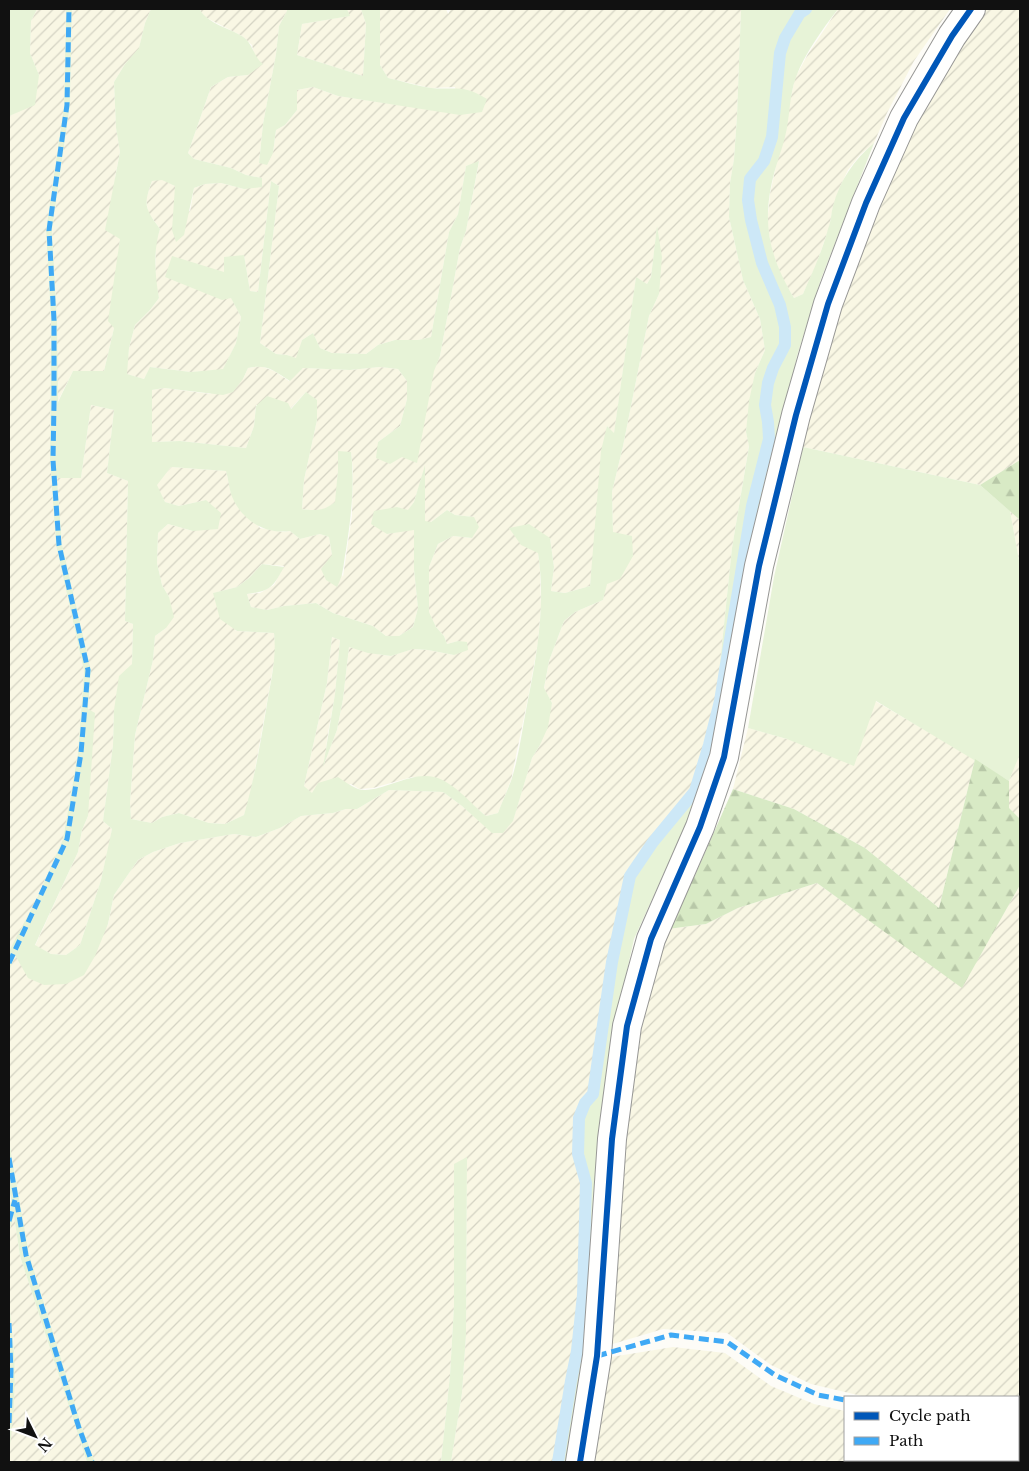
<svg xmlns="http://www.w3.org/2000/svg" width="1029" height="1471" font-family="'Libre Baskerville',serif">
  <defs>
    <pattern id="farmland-furrows" width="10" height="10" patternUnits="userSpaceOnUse" patternTransform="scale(1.25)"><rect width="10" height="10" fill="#f9f7e4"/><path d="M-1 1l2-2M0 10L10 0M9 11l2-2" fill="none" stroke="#d4d3c3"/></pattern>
    <pattern id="forest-firs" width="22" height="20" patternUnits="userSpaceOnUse" patternTransform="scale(1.25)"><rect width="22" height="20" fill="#d8eac5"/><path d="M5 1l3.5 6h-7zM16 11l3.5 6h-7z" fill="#b8c8a8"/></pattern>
  </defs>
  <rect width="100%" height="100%" fill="#fdfcf7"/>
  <g fill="url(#farmland-furrows)">
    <polygon points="37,9 66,9 64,105 46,230 51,320 50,460 56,545 84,671 78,753 63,839 36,900 9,953 9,116 12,115 39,75 30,53 31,21"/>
    <polygon points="72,9 151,9 145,23 139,49 125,64 114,82 116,128 120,152 115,177 120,239 117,268 114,328 104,371 73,371 57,403 57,320 52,230 70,105"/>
    <polygon points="199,9 287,9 287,11 279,26 276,54 263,124 259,163 273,153 276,130 285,125 297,110 297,90 313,87 338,96 460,114 455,87 431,88 388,78 380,65 380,9 446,9 448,14 451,9 741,9 737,116 734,159 730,183 729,217 743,280 760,319 765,350 755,373 746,432 749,445 732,548 716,701 707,744 692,789 651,841 628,874 609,962 590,1092 582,1102 576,1117 574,1155 583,1183 581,1295 574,1350 554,1462 451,1462 462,1393 466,1335 467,1158 455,1217 454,1306 450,1375 441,1462 95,1462 82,1427 29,1254 9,1141 9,972 15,954 44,985 108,925 114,895 138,860 153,852 180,843 234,834 256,837 280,828 301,816 333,813 346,809 357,809 389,790 443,792 462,806 492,832 513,820 532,758 540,745 552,703 544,689 549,661 564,621 575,612 603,600 613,532 612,492 623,446 649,316 659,294 657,229 651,277 647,284 636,278 614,434 607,426 590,586 565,593 551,591 554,567 550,538 521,544 538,552 540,570 541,607 538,642 529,693 511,780 498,813 486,816 449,785 433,777 412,777 373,788 359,789 351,784 312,794 304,786 327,683 332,637 340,640 335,695 328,733 324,764 337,730 343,699 349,647 382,655 391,656 412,649 428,650 454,655 458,641 447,644 444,636 436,627 429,613 429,567 438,544 453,536 472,538 474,517 455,515 447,510 431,522 425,522 425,467 414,502 408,511 397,507 387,534 414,529 414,570 418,608 413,627 399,636 386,636 373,626 333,613 316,603 284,606 267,610 251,607 247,594 260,593 274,585 284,566 262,564 249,578 237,587 214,593 236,631 274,633 276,651 261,736 250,797 244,815 225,824 209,823 179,813 162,817 152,823 131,819 130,803 135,735 153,660 155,636 166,628 169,597 162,585 157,563 158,533 168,524 193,531 206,500 179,506 165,502 156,485 171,467 226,471 231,493 260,528 283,532 290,531 300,539 320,534 329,537 332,555 343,577 352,515 353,470 351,452 338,452 338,470 336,502 327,508 316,511 302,509 304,480 317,420 306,392 290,409 256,405 254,426 246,448 180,441 152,442 152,390 164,388 210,394 243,379 248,368 260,366 274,371 289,381 303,368 350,370 380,367 398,369 407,381 407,399 400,426 378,442 390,464 440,356 460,248 466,231 479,162 466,166 458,214 449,232 431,337 418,340 395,340 378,345 366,354 332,353 320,348 313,333 302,340 297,359 287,355 276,354 260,343 279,186 271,181 258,292 250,291 244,255 231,297 241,317 236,343 223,370 191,372 151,367 144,379 126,374 129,348 135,325 150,310 159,298 155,280 156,241 160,229 148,212 146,199 152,181 162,179 175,186 190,212 194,188 205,184 221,183 244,189 262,178 246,175 231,168 194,159 188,153 211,87 228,77 248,75 255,58 252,45 242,36 205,17"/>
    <polygon points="347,9 361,9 366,24 363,76 297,55 302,24 349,16"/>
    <polygon points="838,9 950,9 914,61 887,113 874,143 860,155 848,170 839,189 833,207 829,228 816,265 803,294 794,298 782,278 772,251 767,224 770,194 795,78 808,54"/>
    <polygon points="984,9 1020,9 1020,460 980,485 803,447 822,364 846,285 876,210 914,127"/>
    <polygon points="91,405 114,410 107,473 128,481 125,621 133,624 132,664 114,710 113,745 103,821 112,829 110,840 101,880 80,945 66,955 51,954 35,946 78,852 82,830 88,816 88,709 91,670 62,544 57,478 81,478"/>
    <polygon points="1010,511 1020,520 1020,583 1020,566"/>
    <polygon points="875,701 975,759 939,908 865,848 794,809 733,789 748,728 787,739"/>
    <polygon points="1020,737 1020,819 1009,809 1009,781 1018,756"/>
    <polygon points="817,883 962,987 1020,885 1020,1462 927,1462 925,1460 1018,1460 1018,1397 866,1397 811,1384 771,1365 727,1333 663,1329 606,1346 636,1040 668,929 706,924 738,908"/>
    <polygon points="14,1215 20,1256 87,1462 9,1462 14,1370 14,1341 9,1305 9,1232"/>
    <polygon points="673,1347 725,1353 771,1386 814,1404 845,1411 845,1460 896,1460 898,1462 594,1462 605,1358"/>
  </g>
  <g fill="#e7f3d7" fill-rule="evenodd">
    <polygon points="9,9 37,9 31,21 30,53 39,75 35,105 9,116"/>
    <path d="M66 9H72L70 105 52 230 57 320 58 402 73 371H104L114 328 108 321 120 239 105 230 120 152 116 128 114 82 125 64 139 48 145 23 151 9H199C210 25 227 27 242 36 254 44 252 55 263 64L248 75 228 77 211 87 188 153 194 159 231 168 246 175 262 178V187L244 189 221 183 205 184 194 188 184 235 176 242 172 230 175 186 162 180 152 181C143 206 145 208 160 229 153 251 155 276 159 298L150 310 135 325 129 348 127 374 144 379 150 367 191 372 223 369 236 343 241 317 231 298 222 300 165 277 172 256 224 272V257L244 255 250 291 258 292 271 181 279 186 260 343 276 354 287 355 296 358 302 340 313 333 320 348 332 353 366 354 378 345 395 340H418L431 337 449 232 458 214 466 166 479 161 466 231 460 248 440 356 434 371 417 463 402 457 390 464 376 458 378 442 400 426 407 399V381L398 369 380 367 350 370 303 368 290 381C274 371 267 364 248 368L243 379 233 392 223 395 164 388 152 390V442L180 441 246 448 254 426 256 406 267 396 288 403 291 409 306 392 317 400V420L304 480 302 509C315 511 324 511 335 502L338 470V451L351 452C355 485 351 517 346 550 343 565 344 574 337 587L326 580 321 569 332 555 329 537 320 534 300 539 290 531C264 535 240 519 231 494 229 487 228 478 226 471L171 467 157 485 165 502 179 506 206 500 221 513 218 529 193 531 168 524 158 533 157 563 162 585 169 597 174 617 166 628 155 636 153 660 135 735 130 803 131 819 152 823 162 817 179 813 209 823 225 824 244 815C254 781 260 745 266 710 270 684 277 659 274 633L237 631 220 619 213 593 237 587 249 578 262 564 284 567C273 587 271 591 247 594L251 607 267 610 284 606 316 603 333 613 373 626 386 636H399L413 627 418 608 414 570V530L387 534 371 524 374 511 397 507 408 510 414 502 425 465V521L431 522 447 510 455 515 474 517 479 527 472 538 453 536 438 544 429 567V612L436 627 444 636 447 644 458 641 467 642 468 650 454 655 428 650 413 649 391 656 368 653 349 647 343 699 337 730 323 767 335 694 340 640 332 637 327 683 304 786 312 793 318 783 338 777C344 781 351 786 358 789 378 795 409 771 434 777 454 782 470 803 486 816L498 813C502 802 507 791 511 781 519 757 522 730 527 705 537 655 546 604 538 553L521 545 509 528 529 524 550 538 554 567 551 591 565 593 590 586 601 451 607 426 614 433 636 277 647 284 651 277 657 226 662 257 659 294 649 316 623 446 612 492 613 532 632 536 633 556 620 579 607 584 603 600 575 612 564 621 549 661 544 688 552 703 548 727 540 745 532 758 513 821 503 833H492L462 806 443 792 389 790 357 809H346L333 813 301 816 280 828 256 837 234 834 180 843 153 852 138 860 114 895 108 924 95 956 84 975 66 984 44 985 28 978 15 955 9 972V951L36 900 63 839 78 753 84 671 56 545 50 460 51 320 46 230 64 105ZM91 405 114 410 107 473 128 481 125 621 133 624 132 664 119 676 114 710 113 745 103 821 112 829 101 880 80 945 66 955 51 954 35 945 78 852 82 830 88 816 95 713 88 709 91 670 62 544 57 478H81Z"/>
    <path d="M287 9H347L350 16 302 24 297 55 363 76 366 24 361 9H380V65L388 78C402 81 417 86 431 88 455 90 464 84 487 99L482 112 460 115 338 96 313 87 297 90V110L285 125 276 130 273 153 267 165 259 163 263 124 276 54 279 26 287 11Z"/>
    <path d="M741 9H838C822 30 805 53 796 77 789 96 790 118 785 137 782 149 778 159 775 170 761 221 768 254 794 298L803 294C812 273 822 252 828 229 831 222 831 214 833 206 840 180 854 160 874 143L821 279 797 356 729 686 701 799 678 842 634 939 623 989 614 1039 587 1343 568 1462H554L574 1350 581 1295 583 1183 574 1155 576 1117 582 1102 590 1092 609 962 628 874 651 841 692 790 707 744 716 701 732 548 749 446 746 432 749 401 755 373 765 350 760 319 743 280 729 217 730 183 734 159 737 116Z"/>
    <polygon points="803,447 980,485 1010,511 1020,566 1020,737 1019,756 1009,781 876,701 854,766 787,739 748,728 774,577"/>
    <polygon points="9,1141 29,1254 82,1427 95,1462 87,1462 20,1256 14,1216 9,1232 9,1209 11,1200 9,1186"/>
    <polygon points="467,1157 466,1335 462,1393 451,1462 441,1462 450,1375 454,1306 454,1164"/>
    <path d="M9 1305C17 1353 16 1405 9 1454Z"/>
  </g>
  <g fill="url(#forest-firs)">
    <polygon points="1020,460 1020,520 980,485"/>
    <polygon points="975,759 1009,781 1009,808 1020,819 1020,885 962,988 817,883 738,908 706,924 668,929 696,873 733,789 794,809 865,848 939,908"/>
  </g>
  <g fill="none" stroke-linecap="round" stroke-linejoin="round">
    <polyline stroke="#cde8f7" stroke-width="12" points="558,1462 571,1381 577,1351 583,1295 586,1183 578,1154 579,1118 585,1103 593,1094 612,962 630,876 653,842 695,791 709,745 720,701 752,506 769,439 768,422 765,405 768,383 773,368 785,345 785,327 780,305 762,263 751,220 748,200 750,179 764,161 772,137 780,53 785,38 800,13 806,9"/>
    <g stroke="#979795" stroke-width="30">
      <polyline id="minor" points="580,1462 597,1356 612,1139 627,1026 651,939 700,827 724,757 759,566 796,415 828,304 866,203 904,118 952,36 971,9"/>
    </g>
    <use href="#minor" stroke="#fffffe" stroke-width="28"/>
    <g stroke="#3fa9f5" stroke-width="5" stroke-dasharray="10 5" stroke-linecap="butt">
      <polyline points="9,963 67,839 81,753 88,670 59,545 53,460 54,404 54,320 49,230 67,105 69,9"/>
      <polyline points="9,1158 26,1255 79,1428 92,1462"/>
      <polyline points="9,1221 15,1200"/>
      <polyline points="9,1323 11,1371 9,1423"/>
      <polyline points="597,1356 671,1335 727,1342 775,1375 818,1395 845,1400"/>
      <polyline points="914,1460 917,1462"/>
    </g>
    <g stroke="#fff" stroke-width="9">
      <polyline id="cycleway" points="580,1462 597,1356 612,1139 627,1026 651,939 700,827 724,757 759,566 796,415 828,304 866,203 904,118 952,36 971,9"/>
    </g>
    <use href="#cycleway" stroke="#0057b8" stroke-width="6"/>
  </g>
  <rect width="1029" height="1471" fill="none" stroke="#111111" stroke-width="20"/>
  <rect x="844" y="1396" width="175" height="65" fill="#ffffff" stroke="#a0a0a0"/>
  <rect x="854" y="1412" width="25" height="8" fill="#0057b8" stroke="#a0a0a0"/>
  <text x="889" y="1421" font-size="15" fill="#111111">Cycle path</text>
  <rect x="854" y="1437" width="25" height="8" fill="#3fa9f5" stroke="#a0a0a0"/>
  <text x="889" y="1446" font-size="15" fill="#111111">Path</text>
  <g transform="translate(35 1436) rotate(132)" stroke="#ffffff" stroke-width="4" paint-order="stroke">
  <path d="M0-4L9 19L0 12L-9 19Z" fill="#111111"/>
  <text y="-8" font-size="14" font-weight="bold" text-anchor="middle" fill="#111111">N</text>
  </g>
</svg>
